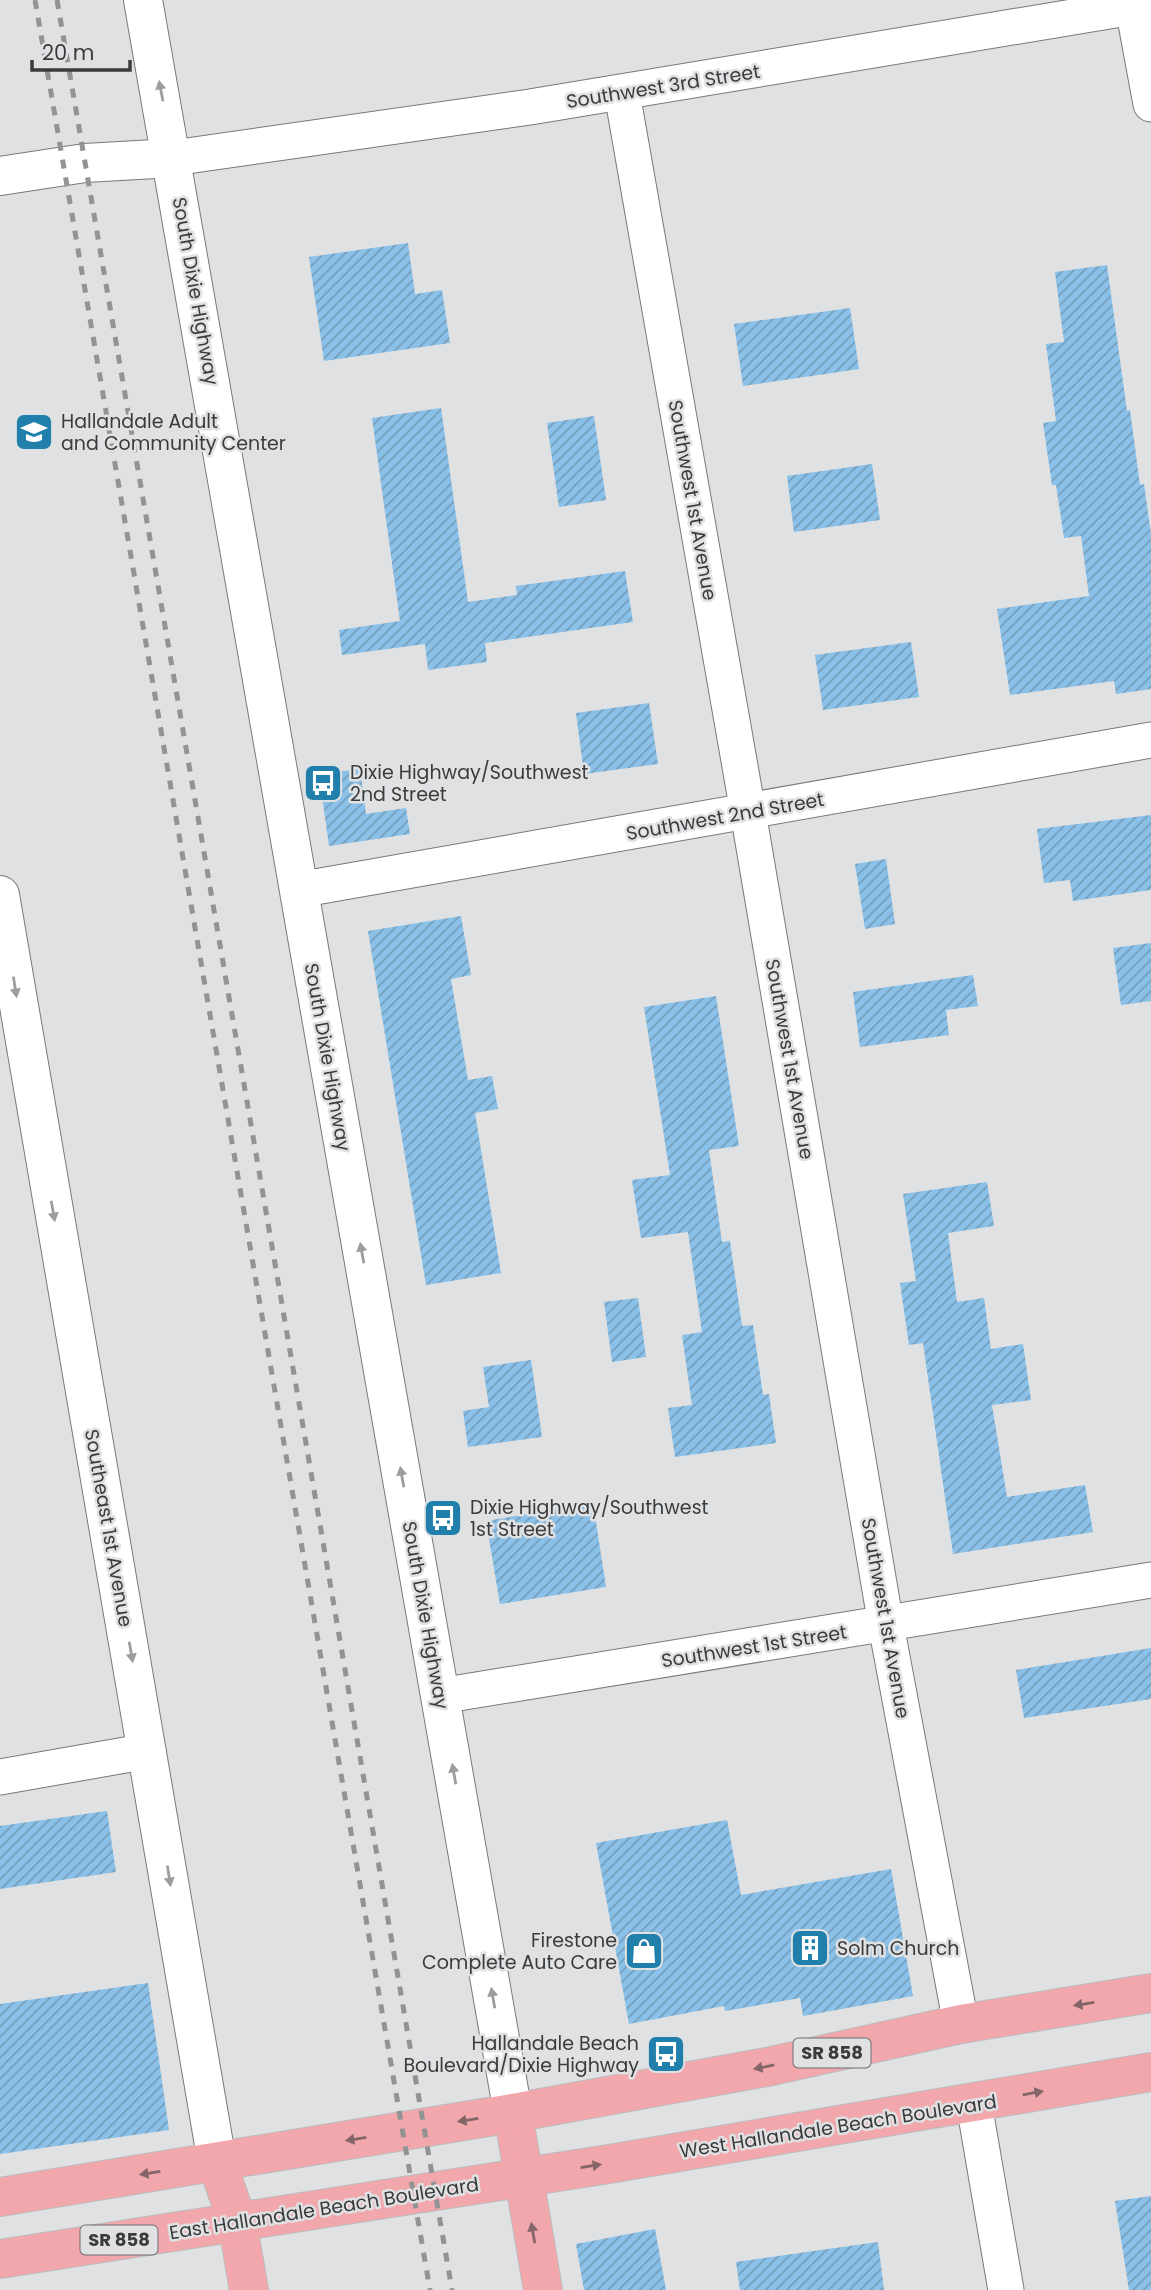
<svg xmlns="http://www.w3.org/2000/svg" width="1151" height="2290" font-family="Poppins,sans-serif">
  <defs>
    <pattern id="building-hatch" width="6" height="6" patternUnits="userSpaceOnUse" patternTransform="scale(1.75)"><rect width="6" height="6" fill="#8bc1e8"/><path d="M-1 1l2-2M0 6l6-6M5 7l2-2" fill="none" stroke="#739ebd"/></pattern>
  </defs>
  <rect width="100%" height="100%" fill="#dfe1e3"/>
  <g fill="url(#building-hatch)">
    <polygon points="408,243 415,294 442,290 450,343 324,361 309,257"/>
    <polygon points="1107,265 1127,411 1130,410 1140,485 1144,484 1151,534 1151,689 1116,694 1114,681 1010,695 997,609 1089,596 1081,536 1064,538 1056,485 1052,485 1043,423 1056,421 1046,344 1064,342 1055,272"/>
    <polygon points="850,308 859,369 743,386 734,324"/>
    <polygon points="441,408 468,602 517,595 516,586 625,571 633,622 485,643 487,662 428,670 425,644 342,655 339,630 400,621 372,418"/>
    <polygon points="594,416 606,500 559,507 547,423"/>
    <polygon points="872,464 880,520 794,532 787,476"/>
    <polygon points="911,642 919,697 823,710 815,655"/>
    <polygon points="649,703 658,764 584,774 576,713"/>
    <polygon points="360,769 366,814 406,808 410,834 329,846 319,774"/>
    <polygon points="1151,815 1151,890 1073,901 1070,880 1044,883 1037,829"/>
    <polygon points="886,859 895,924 865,929 855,864"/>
    <polygon points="461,916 471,975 451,979 468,1080 492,1076 498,1109 475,1113 501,1273 426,1285 368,931"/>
    <polygon points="1151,943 1151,1001 1121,1005 1113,948"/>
    <polygon points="973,975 978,1006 946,1010 949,1035 860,1047 853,992"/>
    <polygon points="716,996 739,1146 709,1150 722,1242 730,1241 742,1326 753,1325 763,1395 769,1394 776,1443 675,1457 668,1408 692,1405 682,1335 702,1332 688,1232 641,1238 632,1180 670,1175 644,1007"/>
    <polygon points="987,1182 994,1226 948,1233 957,1302 984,1298 991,1349 1023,1344 1031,1400 992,1405 1007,1497 1085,1485 1093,1532 953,1554 923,1343 909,1345 900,1283 916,1281 903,1194"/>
    <polygon points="638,1298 646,1357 612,1362 604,1302"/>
    <polygon points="531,1360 542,1437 468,1447 463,1411 489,1407 483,1367"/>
    <polygon points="593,1503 606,1587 500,1604 486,1521"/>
    <polygon points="1151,1648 1151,1699 1024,1718 1016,1670"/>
    <polygon points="107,1811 116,1872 0,1889 0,1826"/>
    <polygon points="727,1820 741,1895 891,1869 913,1996 803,2016 800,1998 725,2011 724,2006 629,2024 596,1843"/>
    <polygon points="148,1983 169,2130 0,2154 0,2004"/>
    <polygon points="1151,2196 1151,2290 1129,2290 1115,2201"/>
    <polygon points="655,2229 666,2290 584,2290 576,2244"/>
    <polygon points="878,2242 884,2290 740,2290 736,2262"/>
  </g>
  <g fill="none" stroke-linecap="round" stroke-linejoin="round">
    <g stroke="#77797b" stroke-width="37">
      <g id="minor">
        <polyline points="1136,0 1133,7 1151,104"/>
        <polyline points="622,93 748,812 886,1625 961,2024"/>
        <polyline points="173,158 530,107 1151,4"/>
        <polyline points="298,890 1151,740"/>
        <polyline points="440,1696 1151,1580"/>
        <polyline points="0,1777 148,1751"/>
        <polyline points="974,2104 1006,2290"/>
      </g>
    </g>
    <g stroke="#77797b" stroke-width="40">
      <polyline id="tertiary" points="0,176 85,163 173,158"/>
    </g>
    <g stroke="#77797b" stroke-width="40">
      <g id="secondary">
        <polyline points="143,0 513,2113"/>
        <polyline points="0,895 217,2162"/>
      </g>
    </g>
    <g stroke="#bcbcbd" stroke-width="40">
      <g id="primary">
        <polyline points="513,2113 543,2290"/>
        <polyline points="217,2162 237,2221 249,2290"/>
        <polyline points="0,2197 513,2113 767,2067 961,2024 1151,1993"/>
        <polyline points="0,2259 609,2164 1151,2072"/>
      </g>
    </g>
    <use href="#minor" stroke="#fff" stroke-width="35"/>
    <use href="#tertiary" stroke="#fff" stroke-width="38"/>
    <use href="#secondary" stroke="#fff" stroke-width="38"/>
    <use href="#primary" stroke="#f2a7ac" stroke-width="38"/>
    <g stroke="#919394" stroke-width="5" stroke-dasharray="9 9" stroke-linecap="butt">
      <polyline points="35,0 430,2290"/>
      <polyline points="57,0 452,2290"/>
    </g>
  </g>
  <defs><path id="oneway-solid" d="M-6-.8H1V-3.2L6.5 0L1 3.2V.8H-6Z" transform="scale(1.75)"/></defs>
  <g fill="#9c9d9e">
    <use href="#oneway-solid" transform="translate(161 91) rotate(-101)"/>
    <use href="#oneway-solid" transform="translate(15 987) rotate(81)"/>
    <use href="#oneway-solid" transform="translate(53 1211) rotate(80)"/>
    <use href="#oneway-solid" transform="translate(362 1253) rotate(-100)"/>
    <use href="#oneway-solid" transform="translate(402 1477) rotate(-100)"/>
    <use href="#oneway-solid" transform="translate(131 1652) rotate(80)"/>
    <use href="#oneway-solid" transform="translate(454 1774) rotate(-100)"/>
    <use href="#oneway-solid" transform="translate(169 1876) rotate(81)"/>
    <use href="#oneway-solid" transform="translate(493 1998) rotate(-100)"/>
  </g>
  <g fill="#846669">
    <use href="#oneway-solid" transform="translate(1084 2004) rotate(171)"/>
    <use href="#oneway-solid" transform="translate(764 2067) rotate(169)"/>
    <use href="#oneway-solid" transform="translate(1033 2093) rotate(-10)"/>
    <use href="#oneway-solid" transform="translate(468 2120) rotate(171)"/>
    <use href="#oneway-solid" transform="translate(356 2139) rotate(171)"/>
    <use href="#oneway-solid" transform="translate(591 2166) rotate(-9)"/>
    <use href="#oneway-solid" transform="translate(150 2173) rotate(171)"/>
    <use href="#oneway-solid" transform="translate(533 2233) rotate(-100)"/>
  </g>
  <defs>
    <g id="school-square" transform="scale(2.0125)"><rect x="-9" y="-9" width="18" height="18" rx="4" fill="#207fab" stroke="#dfe1e3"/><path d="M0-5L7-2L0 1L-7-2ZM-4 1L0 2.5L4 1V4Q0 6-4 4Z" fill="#fff"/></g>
    <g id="bus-square" transform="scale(2.0125)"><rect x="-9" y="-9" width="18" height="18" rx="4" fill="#207fab" stroke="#dfe1e3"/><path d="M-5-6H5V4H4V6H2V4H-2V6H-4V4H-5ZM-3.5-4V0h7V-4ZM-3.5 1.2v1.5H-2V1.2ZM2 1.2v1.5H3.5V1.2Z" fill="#fff"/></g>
    <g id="building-square" transform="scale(2.0125)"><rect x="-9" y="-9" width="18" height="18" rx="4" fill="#207fab" stroke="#dfe1e3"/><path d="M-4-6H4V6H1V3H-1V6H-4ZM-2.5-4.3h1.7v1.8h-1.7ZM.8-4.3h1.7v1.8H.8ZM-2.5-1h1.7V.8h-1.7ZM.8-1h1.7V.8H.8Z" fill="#fff"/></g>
    <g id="shop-square" transform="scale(2.0125)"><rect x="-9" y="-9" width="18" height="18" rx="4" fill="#207fab" stroke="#dfe1e3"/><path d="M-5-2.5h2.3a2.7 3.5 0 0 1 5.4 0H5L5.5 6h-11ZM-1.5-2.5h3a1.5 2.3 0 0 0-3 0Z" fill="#fff"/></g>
  </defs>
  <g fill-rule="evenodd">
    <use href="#school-square" x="34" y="432"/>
    <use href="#bus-square" x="323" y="783"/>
    <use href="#bus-square" x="443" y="1518"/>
    <use href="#building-square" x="810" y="1948"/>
    <use href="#shop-square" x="644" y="1951"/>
    <use href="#bus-square" x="666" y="2054"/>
  </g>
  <g text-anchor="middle" stroke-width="5" stroke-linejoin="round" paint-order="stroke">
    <g fill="#dfe1e3" stroke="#6c6d6e" stroke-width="2">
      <rect x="793.5" y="2038.5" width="77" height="29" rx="5"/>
      <rect x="80.5" y="2225.5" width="77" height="29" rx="5"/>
    </g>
    <g font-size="18" font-weight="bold" fill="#3a3b3c">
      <text x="832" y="2059">SR 858</text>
      <text x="119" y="2246">SR 858</text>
    </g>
    <g font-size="19" fill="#3a3b3c" stroke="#dfe1e3">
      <text transform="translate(663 86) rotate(-9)" y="7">Southwest 3rd Street</text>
      <text transform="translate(196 291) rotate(80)" y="7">South Dixie Highway</text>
      <text transform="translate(693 500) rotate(80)" y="7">Southwest 1st Avenue</text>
      <text transform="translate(725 816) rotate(-10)" y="7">Southwest 2nd Street</text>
      <text transform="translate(328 1057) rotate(80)" y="7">South Dixie Highway</text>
      <text transform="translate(790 1059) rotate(80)" y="7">Southwest 1st Avenue</text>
      <text transform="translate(109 1528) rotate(80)" y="7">Southeast 1st Avenue</text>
      <text transform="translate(426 1615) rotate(80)" y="7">South Dixie Highway</text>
      <text transform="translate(886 1618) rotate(80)" y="7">Southwest 1st Avenue</text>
      <text transform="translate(754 1646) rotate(-9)" y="7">Southwest 1st Street</text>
      <text transform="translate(838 2126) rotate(-9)" y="7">West Hallandale Beach Boulevard</text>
      <text transform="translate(324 2208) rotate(-9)" y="7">East Hallandale Beach Boulevard</text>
    </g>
    <g font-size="19" fill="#3a3b3c" stroke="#dfe1e3" text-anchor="start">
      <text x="61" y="428">Hallandale Adult<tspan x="61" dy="22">and Community Center</tspan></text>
      <text x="350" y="779">Dixie Highway/Southwest<tspan x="350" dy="22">2nd Street</tspan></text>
      <text x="470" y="1514">Dixie Highway/Southwest<tspan x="470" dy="22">1st Street</tspan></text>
      <text x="617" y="1947" text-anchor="end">Firestone<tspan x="617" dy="22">Complete Auto Care</tspan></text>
      <text x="837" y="1955">Solm Church</text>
      <text x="639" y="2050" text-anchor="end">Hallandale Beach<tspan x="639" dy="22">Boulevard/Dixie Highway</tspan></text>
    </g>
  </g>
  <path d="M32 60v10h98v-10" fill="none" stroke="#3a3b3c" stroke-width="3.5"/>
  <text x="42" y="60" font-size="21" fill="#3a3b3c" stroke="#dfe1e3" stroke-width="5" paint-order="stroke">20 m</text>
</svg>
